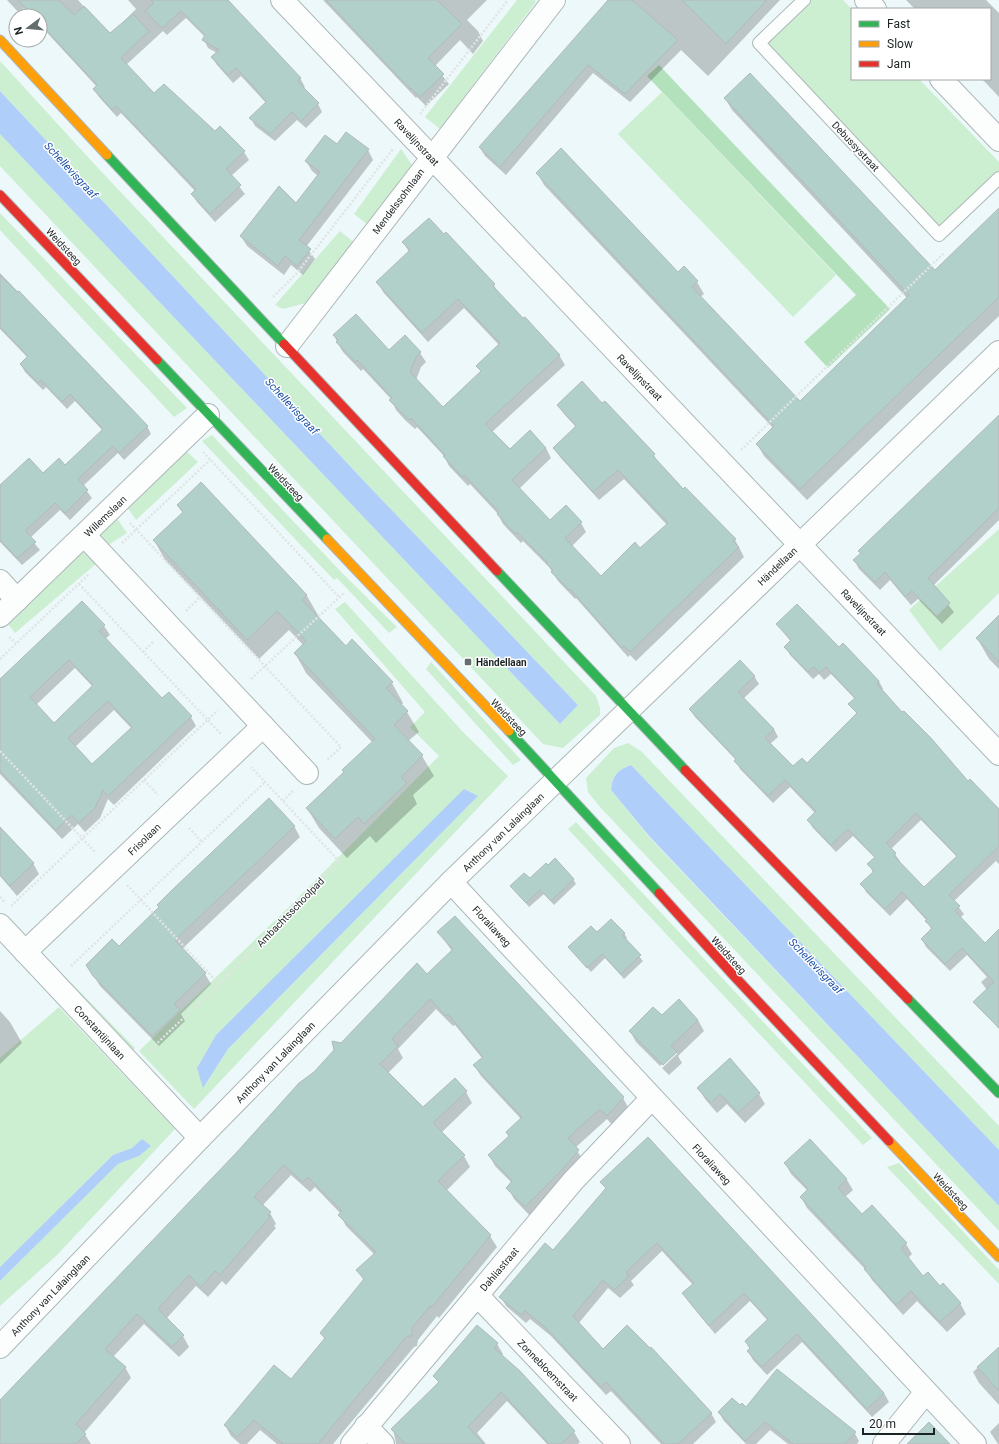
<svg xmlns="http://www.w3.org/2000/svg" width="999" height="1444" font-family="Roboto,sans-serif">
  <rect width="100%" height="100%" fill="#ecf8f9"/>
  <g fill="#ccefd2" fill-rule="evenodd">
    <polygon points="517,0 535,0 536,2 440,129 425,117"/>
    <polygon points="801,0 843,0 852,9 852,79 919,79 999,162 999,181 939,235 759,43"/>
    <polygon points="0,61 97,167 596,696 600,708 600,715 563,748 543,744 0,166 0,134 560,724 578,705 363,480 0,91"/>
    <polygon points="662,92 836,275 793,317 618,134"/>
    <polygon points="401,149 412,165 371,227 354,214"/>
    <polygon points="0,213 187,408 174,417 0,230"/>
    <polygon points="340,231 357,245 306,303 283,309 275,305"/>
    <polygon points="212,435 343,574 397,627 389,633 337,578 334,580 202,441"/>
    <polygon points="184,449 198,462 136,520 127,507"/>
    <polygon points="116,517 127,533 107,546 98,532"/>
    <polygon points="999,529 999,593 940,651 909,610"/>
    <polygon points="83,546 97,563 15,633 5,620"/>
    <path d="M345 602 463 732 508 776 194 1109 139 1051 289 907 439 756 410 727 425 712 335 609ZM478 796 228 1049 203 1088 216 1035Z"/>
    <polygon points="431,662 521,760 513,765 426,669"/>
    <path d="M628 743 641 751 999 1126V1150L631 765C618 769 612 776 611 790L649 837 999 1206V1231L600 807 588 792 586 778 614 748Z"/>
    <polygon points="576,822 872,1138 863,1145 568,829"/>
    <polygon points="41,952 135,1048 129,1055 35,954"/>
    <polygon points="59,1007 175,1129 57,1255 0,1306 0,1281 118,1164 139,1156 142,1139 132,1148 113,1155 0,1267 0,1058"/>
    <polygon points="899,1163 999,1270 999,1284 887,1167"/>
  </g>
  <polygon fill="#b3e1bb" points="659,65 890,309 828,368 804,342 856,295 647,76"/>
  <g fill="#b0cefa">
    <polygon points="0,91 363,480 578,705 560,724 0,134"/>
    <path d="M631 765 999 1150V1206L649 836 611 790C612 776 618 769 631 765Z"/>
    <polygon points="464,789 478,796 228,1049 203,1088 197,1068 216,1035"/>
    <polygon points="142,1139 151,1146 139,1156 118,1164 0,1281 0,1267 113,1155 132,1148"/>
  </g>
  <g fill="#0003" fill-rule="evenodd">
    <polygon points="7,0 78,0 110,35 136,9 128,0 227,0 300,78 305,87 303,89 318,104 322,112 306,128 297,120 275,141 255,126 251,118 266,103 241,76 233,83 217,65 212,57 217,53 208,48 204,40 205,37 186,18 167,35 163,31 126,65 154,94 244,152 249,160 231,176 245,194 215,222 197,202 192,194 195,191 121,113 117,117 99,97 94,89 97,87 40,25 40,16 31,16 24,8 19,13"/>
    <polygon points="323,0 487,0 467,20 478,31 483,41 473,54 460,40 435,66 449,84 426,106 417,97 416,98"/>
    <polygon points="610,0 780,0 708,76 681,50 630,102 593,73 506,175 485,156 480,148"/>
    <polygon points="906,0 986,0 999,13 999,97 982,79 990,79 990,9 915,9"/>
    <polygon points="725,98 935,271 999,210 999,316 807,500 764,456 757,444 773,428 544,185 538,174 678,274 684,268 697,282 704,294 700,297 800,403 908,299 732,110"/>
    <polygon points="368,150 373,160 306,247 315,259 303,275 291,265 284,275 247,246 241,236 296,205 318,176 312,171 306,161"/>
    <polygon points="403,242 494,285 499,295 559,355 565,365 492,432 510,451 546,448 551,458 519,489 550,522 581,523 586,532 572,546 601,578 640,549 667,525 624,479 599,500 560,457 554,448 576,427 564,414 558,405 602,404 654,455 659,465 677,484 735,540 740,549 744,557 636,661 630,655 628,657 576,598 575,599 558,581 549,567 523,541 521,543 503,524 498,514 470,484 468,486 449,466 444,456 417,427 415,429 405,420 396,410 391,399 363,369 361,371 343,352 337,342 334,335 389,351 420,353 426,362 421,367 416,380 443,408 481,372 477,366 499,345 464,308 428,342 383,292 378,282 409,252"/>
    <polygon points="0,273 147,426 151,434 124,460 118,453 83,486 92,498 70,520 60,510 30,538 40,550 22,565 0,542 0,487 65,467 103,431 75,401 67,409 46,387 43,390 25,372 21,365 28,358 0,329"/>
    <polygon points="999,416 999,520 933,586 954,612 942,624 918,599 911,605 890,580 880,590 859,569 854,560 861,554 860,551"/>
    <polygon points="201,484 307,596 318,615 317,617 346,647 392,683 403,703 401,705 407,712 419,732 408,741 422,756 434,776 413,795 417,804 376,843 370,836 347,858 319,828 307,808 373,743 306,673 295,653 303,645 289,630 259,659 165,560 154,540 183,513 178,506"/>
    <polygon points="999,617 999,669 989,659 977,638"/>
    <path d="M777 624 839 649 879 681 883 689 882 691 968 783 999 811V864L996 861 954 901 964 914 960 918 985 945 999 931V1029L974 1002 987 990 981 982 987 977 967 955 950 971 926 947 922 939 931 929 927 921 907 899 890 916 866 892 862 884 873 873 869 864 875 858 853 836 836 852 813 828 808 820 815 813 790 787 773 803 740 769 736 760 695 717 690 709 754 676 759 684 743 699 774 729 778 737 770 744 793 768 807 764 857 714 850 704 855 699 831 674 824 680 819 674 813 679 790 655 786 647 791 642ZM921 820 957 857 924 888 899 863 900 861 891 849Z"/>
    <path d="M104 626 110 635 105 639 162 700 191 717 196 726 114 805 108 799 100 818 85 832 78 824 62 839 0 774V680ZM75 668 93 687 54 724 36 705ZM114 710 132 729 92 766 75 747Z"/>
    <polygon points="294,826 300,837 182,949 205,974 211,984 181,1014 185,1021 159,1046 100,986 87,965 119,947 160,908"/>
    <polygon points="0,828 33,863 39,874 17,896 0,876"/>
    <polygon points="530,879 573,879 576,884 554,905 544,894 529,907 511,886"/>
    <polygon points="439,933 623,1098 629,1109 614,1127 607,1119 575,1148 584,1161 532,1218 514,1199 508,1188 512,1183 495,1166 489,1155 509,1137 521,1119 481,1076 474,1065 482,1058 455,1025 453,1026 436,1009 398,1049 403,1058 388,1073 423,1108 466,1092 472,1103 441,1133 464,1156 470,1167 446,1191 490,1236 497,1247 439,1318 437,1316 418,1340 417,1346 414,1347 333,1444 277,1444 260,1430 247,1444 240,1444 231,1436 225,1425 291,1381 325,1340 321,1333 364,1281 358,1270 375,1255 346,1226 340,1215 341,1214 315,1187 310,1192 291,1175 262,1206 270,1213 276,1224 274,1226 276,1228 226,1285 222,1281 208,1297 196,1286 166,1319 183,1336 189,1347 179,1357 144,1324 113,1357 125,1367 131,1378 84,1433 91,1444 0,1444 0,1401 342,1044 427,975 452,951"/>
    <polygon points="624,933 627,938 625,940 643,961 624,979 605,958 591,972 569,947 597,934"/>
    <polygon points="679,1001 698,1020 704,1031 678,1056 682,1063 669,1075 662,1068 677,1054 677,1051 660,1066 636,1042 630,1031 662,1017"/>
    <polygon points="0,1011 10,1022 22,1043 0,1064"/>
    <polygon points="699,1089 759,1094 765,1104 745,1123 727,1104 717,1113 705,1099"/>
    <polygon points="648,1139 884,1393 889,1402 872,1417 802,1342 767,1375 753,1360 748,1351 750,1349 746,1341 768,1321 750,1301 715,1334 689,1302 683,1293 693,1285 662,1251 631,1281 634,1285 620,1298 608,1288 578,1324 603,1351 711,1413 716,1422 693,1444 661,1444 611,1391 606,1395 551,1336 530,1319 526,1323 506,1306 501,1297 553,1251 606,1189 602,1182"/>
    <polygon points="810,1140 847,1180 853,1190 845,1197 862,1216 906,1244 912,1254 908,1258 923,1277 940,1287 960,1303 966,1314 947,1332 917,1301 903,1315 872,1280 866,1270 807,1208 801,1197 808,1191 791,1174 785,1163"/>
    <polygon points="477,1326 497,1344 503,1354 502,1356 574,1432 580,1442 578,1444 547,1444 507,1401 477,1433 486,1444 396,1444 393,1428 439,1383 435,1376"/>
    <polygon points="999,1349 999,1405 979,1383 973,1372"/>
    <polygon points="740,1407 854,1432 859,1441 857,1444 788,1444 770,1430 756,1444 746,1444 724,1421 719,1412"/>
    <polygon points="999,1423 999,1444 998,1444 990,1432"/>
  </g>
  <g fill="#b2d0ca" stroke="#b2baba" fill-rule="evenodd">
    <polygon points="18,0 59,0 74,15 84,6 110,33 133,14 149,31 121,58 154,93 164,84 215,131 220,126 245,151 226,169 241,185 210,214 191,194 196,189 116,106 112,110 93,89 97,85 40,23 40,16 33,16"/>
    <polygon points="151,0 228,0 301,78 297,81 319,103 301,121 292,112 270,134 249,118 266,102 255,88 236,68 228,75 211,57 219,50 202,40 205,35 181,11 162,28 145,11 154,3"/>
    <polygon points="326,0 437,0 462,24 428,58 444,74 420,97 411,88 410,89"/>
    <polygon points="608,0 632,0 678,40 625,94 588,65 500,167 479,147"/>
    <polygon points="682,0 767,0 726,44"/>
    <polygon points="750,73 935,270 999,208 999,297 800,489 756,444 774,426 536,173 561,148 678,272 684,266 698,281 692,287 800,401 909,295 724,98"/>
    <polygon points="346,132 369,149 299,240 311,249 297,266 285,256 278,266 240,236 279,186 296,203 320,172 305,161 325,135 337,144"/>
    <polygon points="429,218 444,234 446,232 495,284 493,286 523,318 525,317 560,355 485,424 510,449 530,430 546,448 512,480 550,520 566,505 582,522 565,538 601,576 635,542 640,548 668,523 618,470 593,492 553,448 576,426 557,405 582,381 602,403 605,401 655,454 653,456 678,483 683,489 685,487 736,539 733,541 739,547 630,652 624,646 622,648 570,589 569,590 551,572 553,570 546,563 547,562 517,532 515,534 497,514 499,512 464,475 462,477 443,456 445,455 411,418 409,420 389,400 392,398 363,366 357,360 355,362 336,342 338,340 333,335 356,314 389,350 405,335 421,352 416,357 410,372 443,407 481,371 476,366 500,343 458,299 422,333 376,282 410,250 402,242"/>
    <polygon points="0,275 17,292 19,291 148,426 119,453 113,446 78,479 88,490 65,513 55,503 25,531 36,542 17,558 0,540 0,485 29,458 43,473 59,458 65,465 103,429 70,394 62,402 41,380 38,383 20,364 28,356 0,327"/>
    <polygon points="999,415 999,508 928,578 950,603 937,616 912,591 905,597 885,572 875,582 853,560 861,553 858,551"/>
    <polygon points="201,482 307,595 302,600 346,646 352,639 393,682 386,688 408,711 394,725 423,755 401,777 407,783 364,824 358,817 335,839 306,808 344,772 342,770 375,739 294,653 306,641 277,611 247,640 153,540 183,512 177,505"/>
    <path d="M82 601 105 625 99 631 162 698 169 692 192 716 108 796 103 790 95 808 79 823 72 815 56 830 0 771V679ZM69 660 93 685 54 723 30 697ZM108 701 132 727 92 764 68 738Z"/>
    <path d="M797 604 839 647 843 643 879 681 877 684 902 712 904 711 931 738 968 781 970 779 999 809V846L949 895 960 906 955 911 985 943 999 929V1028L973 1002 994 982 962 948 945 964 921 939 932 928 925 921 927 919 902 892 885 909 860 884 874 871 867 864 875 857 848 829 831 845 807 820 816 811 785 780 768 796 734 761 736 759 689 709 740 660 755 676 738 692 774 729 765 738 793 766 802 758 807 763 857 713 848 704 855 698 826 667 819 673 814 667 808 672 784 647 791 640 776 624ZM916 813 957 856 924 887 894 856 896 853 886 843Z"/>
    <polygon points="999,615 999,662 976,638"/>
    <polygon points="269,798 295,826 175,940 206,973 174,1004 180,1010 152,1036 93,976 86,965 112,939 119,946 159,907 157,905 171,891"/>
    <polygon points="0,827 34,863 10,886 0,875"/>
    <polygon points="555,858 574,879 551,901 540,890 526,903 510,886 524,873 530,878 546,863 548,865"/>
    <polygon points="455,916 624,1097 607,1116 600,1109 568,1138 579,1150 559,1173 525,1207 506,1188 512,1181 488,1155 509,1136 506,1132 522,1117 473,1065 483,1057 448,1014 446,1016 430,999 392,1039 398,1046 380,1064 423,1107 455,1078 467,1091 433,1123 465,1155 438,1181 491,1235 432,1307 430,1306 412,1328 412,1336 407,1336 318,1444 283,1444 254,1420 237,1437 224,1425 274,1365 291,1379 325,1338 320,1333 364,1279 356,1270 376,1252 338,1215 342,1211 308,1177 303,1182 284,1165 254,1197 271,1212 268,1215 270,1217 220,1275 215,1271 201,1287 189,1275 158,1309 184,1335 172,1347 137,1314 105,1349 126,1367 76,1424 86,1434 76,1444 0,1444 0,1400 237,1152 299,1083 314,1072 334,1050 332,1041 341,1043 417,963 427,974 453,949 437,932"/>
    <polygon points="611,919 625,933 622,935 641,955 621,974 602,954 587,968 568,947 591,926 597,932"/>
    <polygon points="679,999 698,1020 671,1046 677,1052 663,1065 629,1031 653,1007 662,1015"/>
    <polygon points="730,1058 760,1093 738,1113 720,1094 711,1103 697,1088"/>
    <polygon points="648,1137 884,1393 867,1409 797,1334 762,1367 747,1351 750,1348 745,1341 768,1319 744,1293 709,1326 682,1293 694,1283 657,1243 626,1272 629,1276 614,1290 603,1280 573,1316 603,1349 627,1325 650,1348 651,1347 712,1413 678,1444 664,1444 606,1382 601,1387 545,1327 525,1311 521,1315 499,1297 545,1243 553,1250 606,1188 600,1182"/>
    <polygon points="810,1139 847,1179 838,1188 862,1214 872,1205 907,1243 901,1248 923,1276 928,1272 940,1286 943,1283 961,1303 940,1322 911,1291 896,1305 864,1269 866,1267 800,1197 808,1189 784,1163"/>
    <polygon points="477,1325 498,1343 494,1348 520,1371 575,1431 561,1444 549,1444 501,1392 468,1427 484,1444 405,1444 391,1429 439,1382 433,1376"/>
    <polygon points="999,1347 999,1391 977,1367"/>
    <polygon points="777,1369 856,1432 845,1444 793,1444 765,1422 745,1441 718,1412 732,1398 740,1405 742,1403 746,1407"/>
    <polygon points="929,1422 950,1444 907,1444"/>
  </g>
  <g fill="none" stroke-linecap="round" stroke-linejoin="round">
    <g stroke="#aeb7b8" stroke-width="14">
      <polyline id="lane" points="804,0 759,43 939,235 999,178"/>
    </g>
    <g stroke="#aeb7b8" stroke-width="24">
      <g id="street">
        <polyline points="282,0 999,754"/>
        <polyline points="866,0 875,9"/>
        <polyline points="941,79 999,140"/>
        <polyline points="287,346 554,0"/>
        <polyline points="0,581 17,600"/>
        <polyline points="0,616 208,415"/>
        <polyline points="263,726 307,773"/>
        <polyline points="451,882 975,1444"/>
        <polyline points="0,925 200,1138"/>
        <polyline points="25,952 263,726 85,536"/>
        <polyline points="477,1295 619,1444"/>
        <polyline points="0,1347 200,1138 451,882 999,352"/>
        <polyline points="366,1426 383,1444"/>
        <polyline points="352,1444 573,1181 651,1099"/>
        <polyline points="884,1444 926,1392"/>
      </g>
    </g>
    <g stroke="#aeb7b8" stroke-width="11">
      <g id="fast">
        <polyline points="107,155 284,344"/>
        <polyline points="157,360 327,539"/>
        <polyline points="497,571 685,770"/>
        <polyline points="509,731 659,893"/>
        <polyline points="908,999 999,1093"/>
      </g>
    </g>
    <g stroke="#aeb7b8" stroke-width="11">
      <g id="slow">
        <polyline points="0,40 107,155"/>
        <polyline points="327,539 509,731"/>
        <polyline points="889,1141 999,1257"/>
      </g>
    </g>
    <g stroke="#aeb7b8" stroke-width="11">
      <g id="jam">
        <polyline points="0,195 157,360"/>
        <polyline points="284,344 497,571"/>
        <polyline points="685,770 908,999"/>
        <polyline points="659,893 734,976 889,1141"/>
      </g>
    </g>
    <g stroke="#e1e4e5" stroke-width="2.5" stroke-dasharray="2 2" stroke-linecap="butt">
      <polyline points="420,114 508,0"/>
      <polyline points="273,297 297,273 393,149"/>
      <polyline points="741,450 944,253"/>
      <polyline points="203,452 339,597"/>
      <polyline points="130,523 341,747 326,761"/>
      <polyline points="122,543 210,460"/>
      <polyline points="79,584 221,734"/>
      <polyline points="186,611 200,597"/>
      <polyline points="9,637 16,643"/>
      <polyline points="143,652 153,642"/>
      <polyline points="0,659 89,574"/>
      <polyline points="251,679 344,593 345,594"/>
      <polyline points="0,751 96,853"/>
      <polyline points="144,780 158,795"/>
      <polyline points="283,801 294,790"/>
      <polyline points="189,828 202,842"/>
      <polyline points="127,885 219,984"/>
      <polyline points="0,897 5,903"/>
      <polyline points="11,906 218,710"/>
      <polyline points="71,966 265,782"/>
      <polyline points="149,1051 219,984 339,861 251,767"/>
    </g>
    <use href="#lane" stroke="#fcfefe" stroke-width="12"/>
    <use href="#street" stroke="#fcfefe" stroke-width="22"/>
    <use href="#fast" stroke="#30b455" stroke-width="9"/>
    <use href="#slow" stroke="#ff9f0a" stroke-width="9"/>
    <use href="#jam" stroke="#e5322d" stroke-width="9"/>
  </g>
  <rect fill="#646e6f" stroke="#fff" stroke-width="1.5" x="464" y="658" width="8" height="8" rx="2"/>
  <g text-anchor="middle" stroke-width="3" stroke-linejoin="round" paint-order="stroke">
    <g font-size="10" fill="#1b2324" stroke="#fff">
      <text transform="translate(417 142) rotate(47)" y="4">Ravelijnstraat</text>
      <text transform="translate(856 146) rotate(47)" y="4">Debussystraat</text>
      <text transform="translate(398 201) rotate(-53)" y="4">Mendelssohnlaan</text>
      <text transform="translate(64 246) rotate(47)" y="4">Weidsteeg</text>
      <text transform="translate(640 377) rotate(46)" y="4">Ravelijnstraat</text>
      <text transform="translate(286 482) rotate(46)" y="4">Weidsteeg</text>
      <text transform="translate(105 516) rotate(-44)" y="4">Willemslaan</text>
      <text transform="translate(777 566) rotate(-44)" y="4">Händellaan</text>
      <text transform="translate(864 612) rotate(46)" y="4">Ravelijnstraat</text>
      <text transform="translate(509 717) rotate(46)" y="4">Weidsteeg</text>
      <text transform="translate(503 832) rotate(-44)" y="4">Anthony van Lalainglaan</text>
      <text transform="translate(144 839) rotate(-44)" y="4">Frisolaan</text>
      <text transform="translate(290 912) rotate(-46)" y="4">Ambachtsschoolpad</text>
      <text transform="translate(492 926) rotate(47)" y="4">Floraliaweg</text>
      <text transform="translate(729 955) rotate(48)" y="4">Weidsteeg</text>
      <text transform="translate(100 1032) rotate(47)" y="4">Constantijnlaan</text>
      <text transform="translate(275 1062) rotate(-46)" y="4">Anthony van Lalainglaan</text>
      <text transform="translate(712 1164) rotate(47)" y="4">Floraliaweg</text>
      <text transform="translate(951 1191) rotate(47)" y="4">Weidsteeg</text>
      <text transform="translate(499 1269) rotate(-50)" y="4">Dahliastraat</text>
      <text transform="translate(50 1295) rotate(-46)" y="4">Anthony van Lalainglaan</text>
      <text transform="translate(548 1370) rotate(46)" y="4">Zonnebloemstraat</text>
    </g>
    <g font-size="10" font-weight="bold" fill="#1b2324" stroke="#fff" text-anchor="start">
      <text x="476" y="666">Händellaan</text>
    </g>
    <g font-size="11" font-style="italic" fill="#1b50a8" stroke="#fff">
      <text transform="translate(71 170) rotate(47)" y="4">Schellevisgraaf</text>
      <text transform="translate(292 406) rotate(47)" y="4">Schellevisgraaf</text>
      <text transform="translate(816 966) rotate(46)" y="4">Schellevisgraaf</text>
    </g>
  </g>
  <rect x="851" y="8" width="140" height="72" fill="#ffffff" stroke="#a4a7a7"/>
  <rect x="859" y="21" width="20" height="6" fill="#30b455" stroke="#a4a7a7"/>
  <text x="887" y="28" font-size="12" fill="#1b2324">Fast</text>
  <rect x="859" y="41" width="20" height="6" fill="#ff9f0a" stroke="#a4a7a7"/>
  <text x="887" y="48" font-size="12" fill="#1b2324">Slow</text>
  <rect x="859" y="61" width="20" height="6" fill="#e5322d" stroke="#a4a7a7"/>
  <text x="887" y="68" font-size="12" fill="#1b2324">Jam</text>
  <g transform="translate(28 28) rotate(254)"><circle r="19" fill="#ffffff" stroke="#a4a7a7"/>
  <path d="M0-3L7 15L0 10L-7 15Z" fill="#646e6f"/>
  <text y="-6" font-size="11" font-weight="bold" text-anchor="middle" fill="#1b2324">N</text>
  </g>
  <path d="M863 1428v6h71v-6" fill="none" stroke="#1b2324" stroke-width="2"/>
  <text x="869" y="1428" font-size="12" fill="#1b2324" stroke="#ffffff" stroke-width="3" paint-order="stroke">20 m</text>
</svg>
